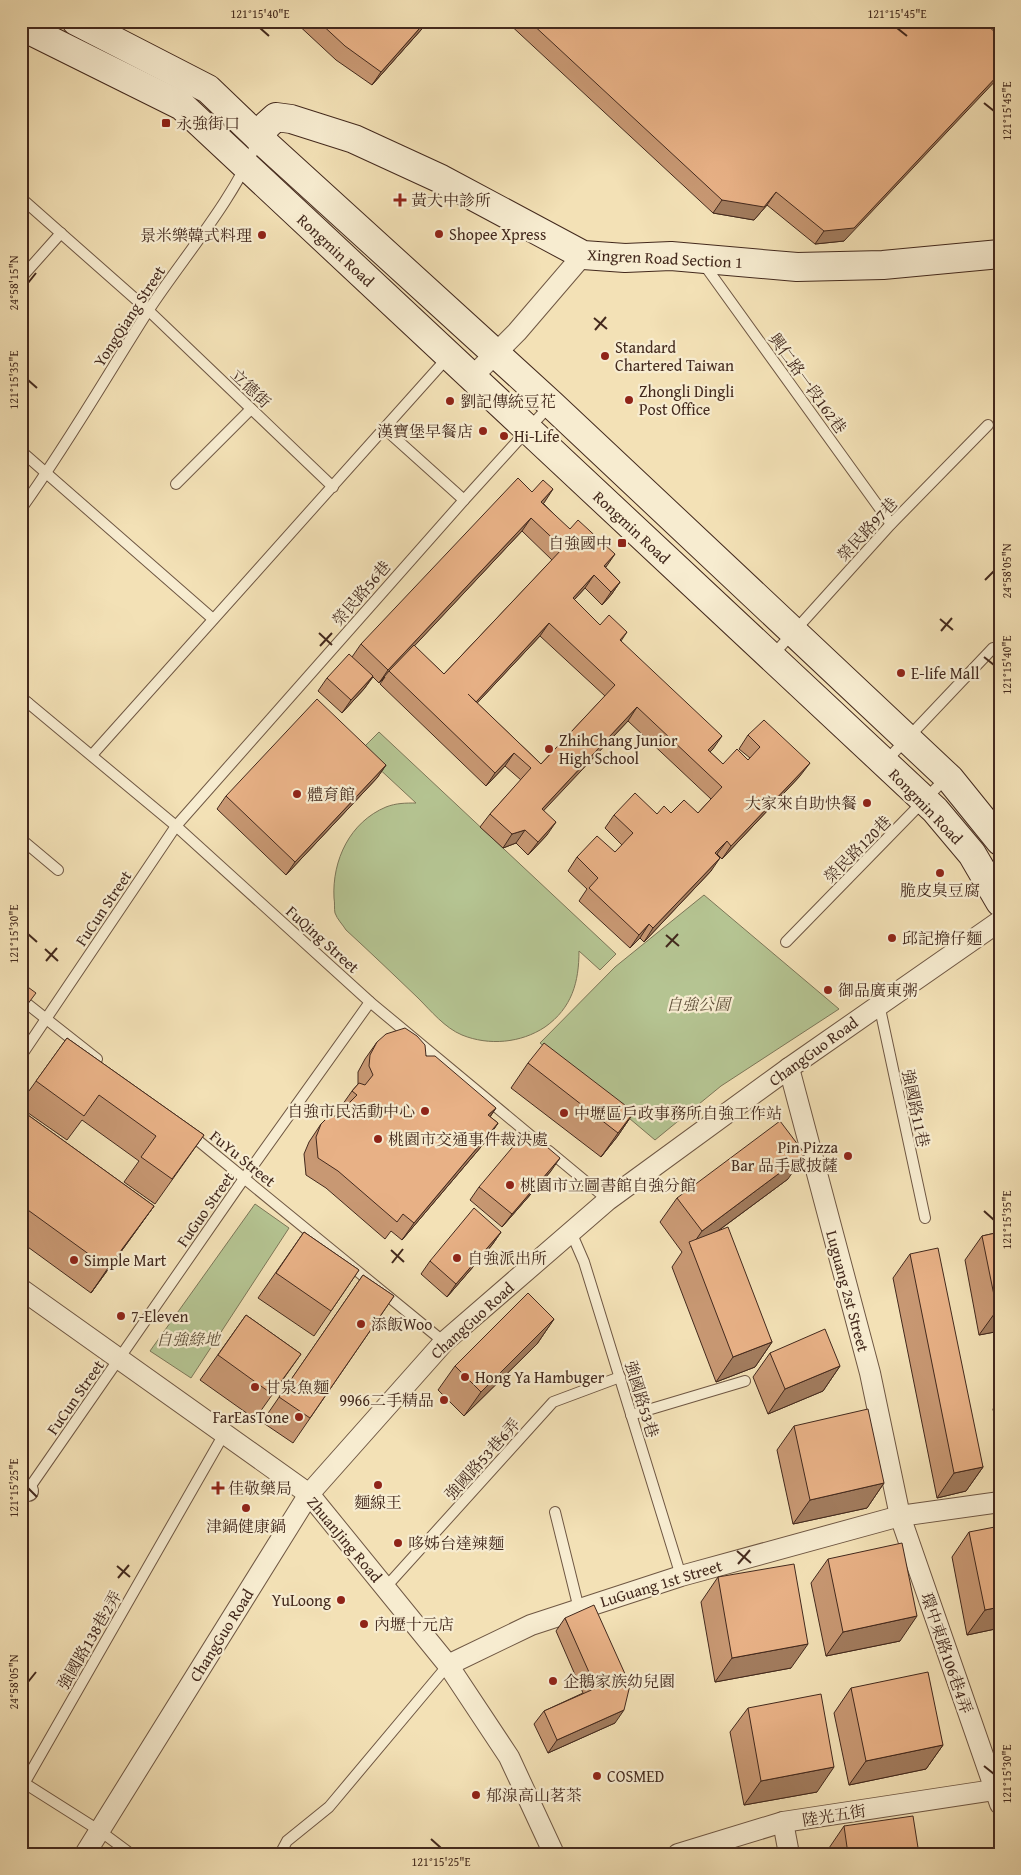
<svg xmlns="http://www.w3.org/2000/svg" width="1021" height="1875" font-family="'Gentium Book Plus','Noto Serif TC',serif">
  <rect width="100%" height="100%" fill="#f3e1b6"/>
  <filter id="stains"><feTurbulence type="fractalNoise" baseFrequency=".004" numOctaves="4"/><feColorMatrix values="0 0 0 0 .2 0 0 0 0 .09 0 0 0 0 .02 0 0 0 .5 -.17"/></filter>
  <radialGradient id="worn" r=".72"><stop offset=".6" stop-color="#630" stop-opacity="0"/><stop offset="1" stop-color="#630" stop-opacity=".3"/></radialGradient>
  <g fill="#b5c492" stroke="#7c7658">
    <path d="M379 732 616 954 600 970 579 951C579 982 572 1008 545 1027 521 1043 489 1046 462 1035 445 1028 431 1011 418 998 394 975 370 952 346 930 343 925 337 919 335 913 334 909 335 903 334 898 332 860 350 822 386 807 396 803 406 803 416 803L360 751Z"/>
    <polygon points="704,895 839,1009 721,1086 655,1140 540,1043 615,967"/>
    <polygon points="255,1204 289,1228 191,1378 150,1351"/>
  </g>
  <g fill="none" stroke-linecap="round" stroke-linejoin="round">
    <g stroke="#6f5743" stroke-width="12">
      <g id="lane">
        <polyline points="21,198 149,311 333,487"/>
        <polyline points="703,263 891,524"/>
        <polyline points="21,278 61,233"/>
        <polyline points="385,429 464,500"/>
        <polyline points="21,451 213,619"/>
        <polyline points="176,484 251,409"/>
        <path d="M21 509C67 445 106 377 148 311 185 255 232 202 258 140"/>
        <polyline points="772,656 891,524 988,425"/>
        <polyline points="21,697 176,826 370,1002 536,1140"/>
        <polyline points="21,710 28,703"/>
        <polyline points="92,755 448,357"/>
        <polyline points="885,762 993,648 1000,655"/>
        <polyline points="21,839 58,870"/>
        <polyline points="786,942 947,777"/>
        <polyline points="21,999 97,1059"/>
        <polyline points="879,1004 925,1218"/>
        <polyline points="21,1056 176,826 464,500 551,404"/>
        <polyline points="190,1134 444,1342"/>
        <polyline points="549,1151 608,1200"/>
        <polyline points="571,1232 584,1262 681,1576"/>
        <polyline points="631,1415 745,1381"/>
        <polyline points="21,1500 245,1177 370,1002"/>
        <polyline points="555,1512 579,1609"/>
        <polyline points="385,1588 553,1402 620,1377"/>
        <polyline points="21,1781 100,1831 131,1854"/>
        <polyline points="21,1789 224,1434"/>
        <polyline points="280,1854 287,1841 329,1807 448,1665"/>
      </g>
    </g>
    <g stroke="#6f5743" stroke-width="22">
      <g id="street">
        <polyline points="472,377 517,332 583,255"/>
        <polyline points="789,1068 870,1373 900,1516 1000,1804"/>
        <polyline points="21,1289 309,1494 448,1665 509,1757 554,1854"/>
        <polyline points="21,1486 28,1491"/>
        <polyline points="448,1665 531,1625 681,1576 900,1516 1000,1502"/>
        <polyline points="783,1822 789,1854"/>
        <polyline points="85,1854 309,1494 444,1342 608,1200 789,1068 1000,921"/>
        <polyline points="678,1854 783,1822 1000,1789"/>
      </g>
    </g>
    <g stroke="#43291d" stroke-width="30">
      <g id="secondary">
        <polyline points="76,21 208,89 259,138 551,404 950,779 1000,841"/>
        <polyline points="21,26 182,106 935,810 972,854 1000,902"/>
        <polyline points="259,138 267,125 276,117 291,119 354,139 441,179 583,255 625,258 671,256 797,267 883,265 1000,254"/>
      </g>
    </g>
    <use href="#lane" stroke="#f7ecd0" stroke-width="10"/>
    <use href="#street" stroke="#f7ecd0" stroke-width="20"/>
    <use href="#secondary" stroke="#f7ecd0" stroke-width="28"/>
  </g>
  <g fill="#c89873" stroke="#43291d" fill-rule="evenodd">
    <polygon points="294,21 429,21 372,85 336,60"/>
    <polygon points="506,21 983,21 844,241 815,244 767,205 754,220 713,213"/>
    <path d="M543 503 620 582 611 595 602 605 585 588 574 600 600 625 627 632 621 641 713 749 710 752 723 764 748 760 750 758 739 749 748 735 800 776 722 859 717 854V855L711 871 644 942 640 938 630 948 579 901 587 889 568 871 577 857 615 852 622 845 605 828 614 815 698 813 711 799 628 721 543 810 547 835 528 855 516 843 503 848 480 827 490 814 521 780 505 766 486 786 380 684 385 677 379 683 373 677 364 689 342 713 318 691 327 678 352 657 361 644ZM522 531 552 560 444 674 414 646ZM540 636 605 696 541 764 477 703Z"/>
    <polygon points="386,765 377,778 286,875 217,809 226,796"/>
    <polygon points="67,1038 204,1135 155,1204 124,1182 139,1161 82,1120 67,1140 21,1108 21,1102"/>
    <polygon points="377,1042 426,1056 496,1108 490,1117 498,1123 486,1141 402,1240 391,1231 385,1239 326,1188 306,1175 304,1154 309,1142 321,1124 341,1114 343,1111 340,1108 352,1091 358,1084 358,1072 365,1059"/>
    <polygon points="528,1063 634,1112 617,1137 601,1157 511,1088"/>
    <polygon points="21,1110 154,1206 91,1293 21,1242"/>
    <polygon points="551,1171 502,1227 470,1200 479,1187"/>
    <polygon points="788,1179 718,1231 772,1342 755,1367 716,1382 672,1267 682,1252 660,1222 677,1198"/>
    <polygon points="304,1232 359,1270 314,1336 258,1298"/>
    <polygon points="501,1232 492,1245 447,1297 421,1274 430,1261"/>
    <polygon points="1000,1232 1000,1331 979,1335 965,1260 982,1236"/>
    <polygon points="910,1254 983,1467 966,1491 937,1498 893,1278"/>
    <polygon points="363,1275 394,1296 293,1443 262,1422"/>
    <polygon points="246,1315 301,1354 255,1419 200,1380"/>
    <polygon points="554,1319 537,1344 464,1416 438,1390 455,1366"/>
    <polygon points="770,1353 840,1366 823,1391 768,1414 753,1377"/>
    <polygon points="1000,1399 1000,1444 993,1409"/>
    <polygon points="794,1426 884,1483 867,1508 793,1524 777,1450"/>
    <polygon points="969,1532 1000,1628 967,1635 952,1557"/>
    <polygon points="828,1559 900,1641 826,1656 811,1583"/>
    <polygon points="718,1577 791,1668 715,1682 701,1602"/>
    <polygon points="565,1618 615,1723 548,1753 534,1724 544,1711 583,1693 556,1631"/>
    <polygon points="851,1688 943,1745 926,1769 849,1785 834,1713"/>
    <polygon points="748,1708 817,1792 744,1805 730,1732"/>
    <polygon points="844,1826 919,1854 827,1854 827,1851"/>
  </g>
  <g fill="#a27c5e" stroke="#43291d">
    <polygon points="426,21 429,21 372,85 381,72"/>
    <polygon points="1000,73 1000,76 844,241 815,244 824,231"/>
    <polygon points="776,192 767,205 754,220 713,213 722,200"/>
    <polygon points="553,489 544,503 532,515 541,502"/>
    <polygon points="531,518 522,531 390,672 389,671 379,683 388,670"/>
    <polygon points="615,554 606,567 604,566"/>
    <polygon points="594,575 585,588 563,612 573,598"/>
    <polygon points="620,582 611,595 602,605 611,592"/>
    <polygon points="549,623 540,636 466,715 476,702"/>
    <polygon points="373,676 364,689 342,713 351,700"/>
    <polygon points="637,707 628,721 533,822 542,809"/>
    <polygon points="722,736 713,749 699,763 708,750"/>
    <polygon points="514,753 505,766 486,786 495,773"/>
    <polygon points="810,763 800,776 722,859 731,846"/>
    <polygon points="386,765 377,778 286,875 295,862"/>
    <polygon points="556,822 547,835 528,855 538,842"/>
    <polygon points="525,830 516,843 503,848 512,834"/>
    <polygon points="727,841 717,854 706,866 715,853"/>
    <polygon points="720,858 711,871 644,942 653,928"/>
    <polygon points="649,924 640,938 630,948 639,935"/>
    <polygon points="496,1108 484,1125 488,1115"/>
    <polygon points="634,1112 617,1137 601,1157 618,1133"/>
    <polygon points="498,1123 486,1141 402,1240 414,1223"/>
    <polygon points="805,1154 788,1179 692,1250 691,1247 702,1231"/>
    <polygon points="560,1158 551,1171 502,1227 512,1214"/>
    <polygon points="154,1206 136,1231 91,1293 108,1268"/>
    <polygon points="501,1232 492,1245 447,1297 456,1284"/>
    <polygon points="1000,1309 1000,1331 979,1335 997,1310"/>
    <polygon points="554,1319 537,1344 464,1416 481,1392"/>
    <polygon points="772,1342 755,1367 716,1382 733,1357"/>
    <polygon points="840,1366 823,1391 768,1414 785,1389"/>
    <polygon points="983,1467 966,1491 937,1498 954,1473"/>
    <polygon points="884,1483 867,1508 793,1524 810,1500"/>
    <polygon points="1000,1607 1000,1628 967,1635 985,1610"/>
    <polygon points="917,1616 900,1641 826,1656 843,1632"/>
    <polygon points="808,1644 791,1668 715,1682 732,1658"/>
    <polygon points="624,1710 615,1723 548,1753 557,1740"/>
    <polygon points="943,1745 926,1769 849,1785 866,1761"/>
    <polygon points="834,1767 817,1792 744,1805 761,1781"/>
  </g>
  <g fill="#e8b186" stroke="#43291d" fill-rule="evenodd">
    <polygon points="318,21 426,21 381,72 345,46"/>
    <polygon points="529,21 983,21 1000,37 1000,73 854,228 824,231 776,192 764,207 722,200"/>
    <path d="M518 478 532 492 543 480 553 489 541 502 570 529 578 520 615 554 604 566 620 582 611 592 594 575 573 598 600 625 609 615 627 632 620 640 722 736 708 750 723 764 737 749 748 760 760 747 748 735 764 720 810 763 731 846 727 841 715 853 720 858 653 928 649 924 639 935 589 888 598 878 577 857 597 836 615 852 633 833 614 815 635 793 657 814 664 806 671 813 684 800 698 813 722 787 637 707 542 809 556 822 538 842 525 830 512 834 490 814 531 768 514 753 495 773 389 671 414 645 444 674 563 548 531 518 388 670 361 644ZM549 623 615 685 541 764 468 694 476 702Z"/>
    <polygon points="349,654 373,676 351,700 327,678"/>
    <polygon points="317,699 386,765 295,862 226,796"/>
    <polygon points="21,982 36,993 21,1013"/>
    <polygon points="405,1028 417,1036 425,1045 426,1056 435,1056 496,1108 488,1115 498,1123 414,1223 403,1214 397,1222 338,1171 318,1158 316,1137 321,1124 327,1118 354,1111 349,1103 357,1095 352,1091 359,1083 365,1085 373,1075 369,1066 370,1055 377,1042 386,1034"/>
    <polygon points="67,1038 204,1135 172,1179 141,1157 156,1136 99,1095 84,1116 36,1081"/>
    <polygon points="544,1043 634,1112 618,1133 528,1063"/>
    <polygon points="21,1110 154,1206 108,1268 21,1205"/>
    <polygon points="780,1121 805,1154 702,1231 677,1198"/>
    <polygon points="527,1130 560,1158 512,1214 479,1187"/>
    <polygon points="474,1208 501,1232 456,1284 430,1261"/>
    <polygon points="728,1227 772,1342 733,1357 689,1242"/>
    <polygon points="304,1232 359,1270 331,1311 276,1273"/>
    <polygon points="1000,1232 1000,1309 997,1310 982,1236"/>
    <polygon points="938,1248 983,1467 954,1473 910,1254"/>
    <polygon points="363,1275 394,1296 310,1418 279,1397"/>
    <polygon points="528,1293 554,1319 481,1392 455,1366"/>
    <polygon points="246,1315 301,1354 272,1394 218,1355"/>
    <polygon points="825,1329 840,1366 785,1389 770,1353"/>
    <polygon points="868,1409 884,1483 810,1500 794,1426"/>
    <polygon points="1000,1526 1000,1607 985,1610 969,1532"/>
    <polygon points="902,1543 917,1616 843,1632 828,1559"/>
    <polygon points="794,1564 808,1644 732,1658 718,1577"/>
    <polygon points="594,1605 630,1685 624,1710 557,1740 544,1711 596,1688 565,1618"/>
    <polygon points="928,1672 943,1745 866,1761 851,1688"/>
    <polygon points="821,1694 834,1767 761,1781 748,1708"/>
    <polygon points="913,1816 919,1854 848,1854 844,1826"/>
  </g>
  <path fill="none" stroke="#43291d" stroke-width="2" d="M260 28 269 36M897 28 907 36M984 103 994 111M28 283 36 273M594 318 607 329M595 330 606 317M28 380 37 388M985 580 994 571M940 619 953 630M941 631 952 618M319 633 332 645M320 646 332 633M984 657 994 665M28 934 37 942M666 935 679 946M666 947 678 934M45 949 58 961M46 961 57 948M984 1211 994 1220M391 1250 404 1262M392 1263 403 1249M28 1488 37 1497M737 1551 751 1563M738 1564 750 1550M117 1566 130 1577M118 1578 129 1565M28 1682 36 1672M984 1766 994 1774M431 1839 441 1848"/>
  <g fill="#8f2418" stroke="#f7ecd0" stroke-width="2">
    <rect x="161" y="118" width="10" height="10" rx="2.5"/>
    <path d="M397.5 192.5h5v5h5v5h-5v5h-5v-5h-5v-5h5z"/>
    <circle cx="439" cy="234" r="5"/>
    <circle cx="262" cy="235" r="5"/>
    <circle cx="605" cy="356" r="5"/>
    <circle cx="629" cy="400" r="5"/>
    <circle cx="450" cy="401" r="5"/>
    <circle cx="483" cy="431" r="5"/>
    <circle cx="504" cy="436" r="5"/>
    <rect x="617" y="538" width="10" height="10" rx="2.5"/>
    <circle cx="901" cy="673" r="5"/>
    <circle cx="549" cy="749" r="5"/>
    <circle cx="297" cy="794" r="5"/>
    <circle cx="867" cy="803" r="5"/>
    <circle cx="940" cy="873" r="5"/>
    <circle cx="892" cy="938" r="5"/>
    <circle cx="828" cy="990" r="5"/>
    <circle cx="425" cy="1111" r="5"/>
    <circle cx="564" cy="1113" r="5"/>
    <circle cx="378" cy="1139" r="5"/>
    <circle cx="848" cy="1156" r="5"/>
    <circle cx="510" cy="1185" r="5"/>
    <circle cx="457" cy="1258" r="5"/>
    <circle cx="74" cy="1260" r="5"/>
    <circle cx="121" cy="1316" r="5"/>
    <circle cx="361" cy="1324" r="5"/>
    <circle cx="465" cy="1377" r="5"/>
    <circle cx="255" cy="1387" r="5"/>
    <circle cx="444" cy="1400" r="5"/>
    <circle cx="299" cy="1417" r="5"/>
    <circle cx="378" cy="1485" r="5"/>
    <path d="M215.5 1480.5h5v5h5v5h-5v5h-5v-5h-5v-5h5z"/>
    <circle cx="246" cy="1508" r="5"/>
    <circle cx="398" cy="1543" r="5"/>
    <circle cx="341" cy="1600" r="5"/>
    <circle cx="364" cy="1624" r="5"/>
    <circle cx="553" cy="1681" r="5"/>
    <circle cx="597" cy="1776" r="5"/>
    <circle cx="476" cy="1795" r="5"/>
  </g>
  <g text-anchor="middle" stroke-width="4.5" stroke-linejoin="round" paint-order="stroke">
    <g font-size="16" fill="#43291d" stroke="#f7ecd0" text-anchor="start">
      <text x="176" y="129">永強街口</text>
      <text x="411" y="206">黃大中診所</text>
      <text x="449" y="240">Shopee Xpress</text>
      <text x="252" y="241" text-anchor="end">景米樂韓式料理</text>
      <text x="615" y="353">Standard<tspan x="615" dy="18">Chartered Taiwan</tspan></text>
      <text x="639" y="397">Zhongli Dingli<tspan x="639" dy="18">Post Office</tspan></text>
      <text x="460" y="407">劉記傳統豆花</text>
      <text x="473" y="437" text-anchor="end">漢寶堡早餐店</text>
      <text x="514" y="442">Hi-Life</text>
      <text x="612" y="549" text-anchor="end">自強國中</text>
      <text x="911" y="679">E-life Mall</text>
      <text x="559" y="746">ZhihChang Junior<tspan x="559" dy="18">High School</tspan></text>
      <text x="307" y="800">體育館</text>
      <text x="857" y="809" text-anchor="end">大家來自助快餐</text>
      <text x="940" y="896" text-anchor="middle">脆皮臭豆腐</text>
      <text x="902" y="944">邱記擔仔麵</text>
      <text x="838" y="996">御品廣東粥</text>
      <text x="415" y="1117" text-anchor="end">自強市民活動中心</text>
      <text x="574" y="1119">中壢區戶政事務所自強工作站</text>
      <text x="388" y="1145">桃園市交通事件裁決處</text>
      <text x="838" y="1153" text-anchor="end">Pin Pizza<tspan x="838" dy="18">Bar 品手感披薩</tspan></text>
      <text x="520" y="1191">桃園市立圖書館自強分館</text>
      <text x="467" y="1264">自強派出所</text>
      <text x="84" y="1266">Simple Mart</text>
      <text x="131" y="1322">7-Eleven</text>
      <text x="371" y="1330">添飯Woo</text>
      <text x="475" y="1383">Hong Ya Hambuger</text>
      <text x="265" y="1393">甘泉魚麵</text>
      <text x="434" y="1406" text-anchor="end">9966二手精品</text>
      <text x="289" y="1423" text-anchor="end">FarEasTone</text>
      <text x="228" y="1494">佳敬藥局</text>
      <text x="378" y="1508" text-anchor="middle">麵線王</text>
      <text x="246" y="1532" text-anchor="middle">津鍋健康鍋</text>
      <text x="408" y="1549">哆姊台達辣麵</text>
      <text x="331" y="1606" text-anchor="end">YuLoong</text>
      <text x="374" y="1630">內壢十元店</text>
      <text x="563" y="1687">企鵝家族幼兒園</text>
      <text x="607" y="1782">COSMED</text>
      <text x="486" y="1801">郁湶高山茗茶</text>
    </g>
    <g font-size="16" fill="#43291d" stroke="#f7ecd0">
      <text transform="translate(336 250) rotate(43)" y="6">Rongmin Road</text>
      <text transform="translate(665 258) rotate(3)" y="6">Xingren Road Section 1</text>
      <text transform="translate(129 316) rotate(-57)" y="6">YongQiang Street</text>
      <text transform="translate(808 383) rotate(54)" y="6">興仁路一段162巷</text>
      <text transform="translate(251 388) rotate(44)" y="6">立德街</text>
      <text transform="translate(632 527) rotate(43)" y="6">Rongmin Road</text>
      <text transform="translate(867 529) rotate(-47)" y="6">榮民路97巷</text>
      <text transform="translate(361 593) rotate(-49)" y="6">榮民路56巷</text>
      <text transform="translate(926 806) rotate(46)" y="6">Rongmin Road</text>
      <text transform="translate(857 849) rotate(-45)" y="6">榮民路120巷</text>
      <text transform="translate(103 908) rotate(-56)" y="6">FuCun Street</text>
      <text transform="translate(323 939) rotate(42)" y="6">FuQing Street</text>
      <text transform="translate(813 1051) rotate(-36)" y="6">ChangGuo Road</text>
      <text transform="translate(916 1108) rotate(78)" y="6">強國路11巷</text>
      <text transform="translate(243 1158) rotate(39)" y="6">FuYu Street</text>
      <text transform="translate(205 1209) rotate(-55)" y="6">FuGuo Street</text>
      <text transform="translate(848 1291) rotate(75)" y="6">Luguang 2st Street</text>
      <text transform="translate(472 1320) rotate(-42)" y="6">ChangGuo Road</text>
      <text transform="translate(75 1397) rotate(-55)" y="6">FuCun Street</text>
      <text transform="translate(642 1399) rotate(73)" y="6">強國路53巷</text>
      <text transform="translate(482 1459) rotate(-48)" y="6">強國路53巷6弄</text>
      <text transform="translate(345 1539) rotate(50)" y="6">ZhuanJing Road</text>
      <text transform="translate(661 1583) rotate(-17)" y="6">LuGuang 1st Street</text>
      <text transform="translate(221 1635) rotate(-58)" y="6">ChangGuo Road</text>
      <text transform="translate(89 1640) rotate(-60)" y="6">強國路138巷2弄</text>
      <text transform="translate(947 1653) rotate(71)" y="6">環中東路106巷4弄</text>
      <text transform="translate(834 1815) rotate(-9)" y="6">陸光五街</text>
    </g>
    <g font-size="16" font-style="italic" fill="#60503a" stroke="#f7ecd0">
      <text x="698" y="1010">自強公園</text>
      <text x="188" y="1345">自強綠地</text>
    </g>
  </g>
  <rect width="1021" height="1875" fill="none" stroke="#f3e1b6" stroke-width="55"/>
  <rect x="28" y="28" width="966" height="1820" fill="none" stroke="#43291d" stroke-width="2"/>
  <g font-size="12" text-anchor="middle" fill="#43291d">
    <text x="260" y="18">121°15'40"E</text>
    <text x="897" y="18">121°15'45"E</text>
    <text transform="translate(1007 111) rotate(-90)" y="4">121°15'45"E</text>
    <text transform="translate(14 283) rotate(-90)" y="4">24°58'15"N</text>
    <text transform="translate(14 380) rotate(-90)" y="4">121°15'35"E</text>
    <text transform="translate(1007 571) rotate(-90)" y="4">24°58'05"N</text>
    <text transform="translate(1007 665) rotate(-90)" y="4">121°15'40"E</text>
    <text transform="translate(14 934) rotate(-90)" y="4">121°15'30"E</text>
    <text transform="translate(1007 1220) rotate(-90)" y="4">121°15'35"E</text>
    <text transform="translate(14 1488) rotate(-90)" y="4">121°15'25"E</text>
    <text transform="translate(14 1682) rotate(-90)" y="4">24°58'05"N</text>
    <text transform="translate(1007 1774) rotate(-90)" y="4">121°15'30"E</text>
    <text x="441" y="1866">121°15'25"E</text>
  </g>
  <rect width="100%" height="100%" filter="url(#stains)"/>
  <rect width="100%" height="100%" fill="url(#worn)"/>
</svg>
